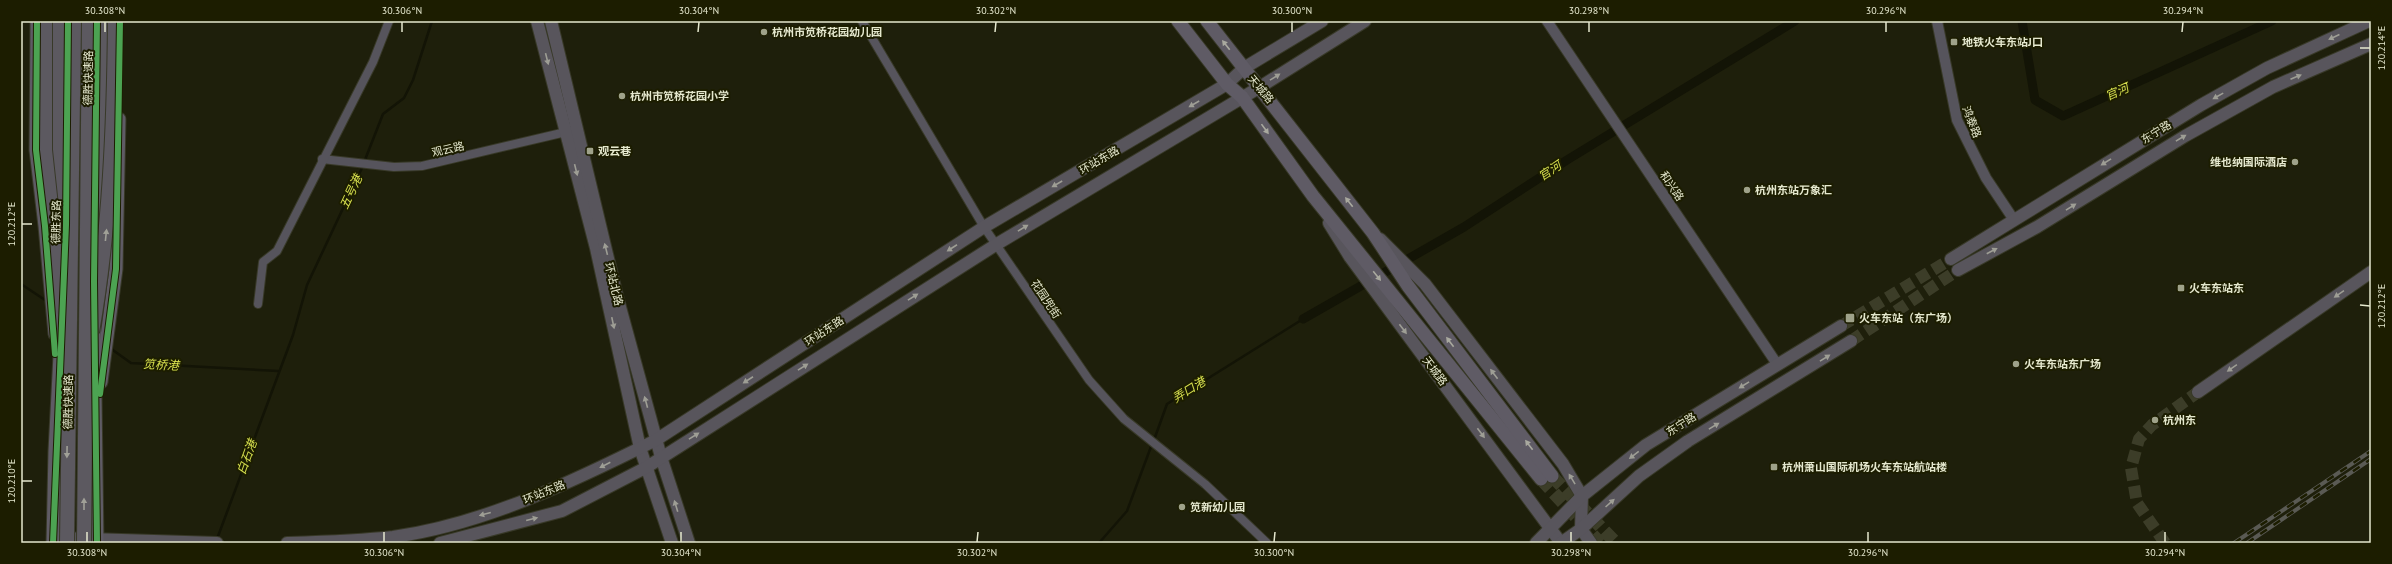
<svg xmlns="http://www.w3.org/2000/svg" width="2392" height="564" font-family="'PT Sans','Noto Sans SC',sans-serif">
  <rect width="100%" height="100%" fill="#1e1f0b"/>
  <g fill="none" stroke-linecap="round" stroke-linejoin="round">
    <g stroke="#131406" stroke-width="2.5">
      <polyline points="21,284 48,302"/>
      <polyline points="110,348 131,363 278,371"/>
      <polyline points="1154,440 1167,404 1303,319"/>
      <polyline points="217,539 293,335 307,285 361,170 383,114 404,98 413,80 432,21"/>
      <polyline points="1099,543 1127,511 1152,444"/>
    </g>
    <g stroke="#131406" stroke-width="9">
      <polyline points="2022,21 2035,100 2063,116 2272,21"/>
      <polyline points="1303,319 1464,227 1567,160 1795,21"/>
    </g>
    <g stroke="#3c3d28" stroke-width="12" stroke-dasharray="12 6" stroke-linecap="butt">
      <polyline points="1841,326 1951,259"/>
      <polyline points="1851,341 1958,270"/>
      <polyline points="2165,543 2137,503 2131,468 2139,439 2152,425 2198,392"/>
    </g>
    <g stroke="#3c3d28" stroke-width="13" stroke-dasharray="13 6" stroke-linecap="butt">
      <polyline points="1552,476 1616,543"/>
      <polyline points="1541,479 1600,543"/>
    </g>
    <g stroke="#383928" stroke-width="10">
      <g id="minor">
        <polyline points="862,21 984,227 1089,380 1124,419 1205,484 1267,543"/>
        <polyline points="322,159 394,167 422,166 570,131"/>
        <polyline points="258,304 263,262 277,251 373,62 389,21"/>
      </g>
    </g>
    <g stroke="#383928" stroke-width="12">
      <g id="tertiary">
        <polyline points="1547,21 1777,364"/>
        <polyline points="1937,21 1957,120 1986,178 2014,220"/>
      </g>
    </g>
    <g stroke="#383928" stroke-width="14">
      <g id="secondary">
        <polyline points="537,21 596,248 640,448 672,543"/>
        <polyline points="551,21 617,296 661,457 689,543"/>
        <polyline points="1329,223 1350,257 1561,543"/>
        <polyline points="1380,239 1425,284 1563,464 1582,496 1581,529 1591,543"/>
        <polyline points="1951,259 2201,105 2267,68 2369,21"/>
        <polyline points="1958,270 2037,227 2185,136 2273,87 2371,44"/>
        <polyline points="2198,392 2371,272"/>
        <polyline points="58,538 217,543"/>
        <path d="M287 543C322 542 358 541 393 537 485 524 574 481 656 440L984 227 1227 84 1244 68 1322 21"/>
        <polyline points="440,543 562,511 647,467 997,244 1260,87 1365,21"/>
        <polyline points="1536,543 1582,496 1646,445 1841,326"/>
        <polyline points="1561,543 1581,529 1639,476 1688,441 1851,341"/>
      </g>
    </g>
    <g stroke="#383928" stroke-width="15">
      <g id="primary">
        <polyline points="37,21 36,150 45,226 55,334"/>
        <polyline points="1178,21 1227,84 1242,97 1313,196 1541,479"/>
        <polyline points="1207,21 1373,233 1408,286 1552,476"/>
        <polyline points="96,97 97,21"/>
        <polyline points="94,287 95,215"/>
        <polyline points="94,321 97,543"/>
        <polyline points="101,382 116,269 119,119"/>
        <polyline points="53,543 55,451 63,297"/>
      </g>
    </g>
    <g stroke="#383928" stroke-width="16">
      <g id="trunk">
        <polyline points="59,21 58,135 66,225"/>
        <polyline points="95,226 102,137 104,21"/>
      </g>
    </g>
    <use href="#minor" stroke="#56545c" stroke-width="8"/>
    <use href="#tertiary" stroke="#56545c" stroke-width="10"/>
    <use href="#secondary" stroke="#58555c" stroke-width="12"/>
    <use href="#primary" stroke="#5f5b65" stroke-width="13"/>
    <use href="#trunk" stroke="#5c5960" stroke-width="14"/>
    <g stroke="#5a5a54" stroke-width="4">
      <g id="rail">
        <polyline points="2234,543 2371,451"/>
        <polyline points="2247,543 2371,459"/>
      </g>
    </g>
    <use href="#rail" stroke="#1c1d00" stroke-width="2.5" stroke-dasharray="8" stroke-linecap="butt"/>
    <g stroke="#383928" stroke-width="16" stroke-linecap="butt">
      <g id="trunk-bridge">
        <polyline points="45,21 45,150 62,308"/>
        <path d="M92 332C110 229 114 125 115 21"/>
        <polyline points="67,543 74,21"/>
        <polyline points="84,543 89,21"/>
      </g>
    </g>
    <use href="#trunk-bridge" stroke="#5c5960" stroke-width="14"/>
    <g stroke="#1c1d00" stroke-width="8">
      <g id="cycleway">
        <polyline points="37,21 36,150 45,226 55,354"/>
        <polyline points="97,21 94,282 97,543"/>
        <polyline points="100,394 116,269 120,21"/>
        <polyline points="53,543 66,225 68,21"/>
      </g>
    </g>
    <use href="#cycleway" stroke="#4ca352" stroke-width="6"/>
  </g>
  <defs><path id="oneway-solid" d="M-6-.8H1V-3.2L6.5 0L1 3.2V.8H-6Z"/></defs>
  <g fill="#9e9e95">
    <use href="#oneway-solid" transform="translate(2334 37) rotate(155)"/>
    <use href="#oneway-solid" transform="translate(547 59) rotate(76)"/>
    <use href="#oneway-solid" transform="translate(1275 77) rotate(-32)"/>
    <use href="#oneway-solid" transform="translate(2296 77) rotate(-23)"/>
    <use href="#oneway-solid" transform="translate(2218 96) rotate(151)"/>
    <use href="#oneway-solid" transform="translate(1194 104) rotate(150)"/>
    <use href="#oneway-solid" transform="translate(2181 138) rotate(-31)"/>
    <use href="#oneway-solid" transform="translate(2106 162) rotate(148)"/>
    <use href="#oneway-solid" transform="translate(576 170) rotate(76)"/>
    <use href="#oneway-solid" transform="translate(1057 184) rotate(150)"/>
    <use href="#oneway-solid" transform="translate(2071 207) rotate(-32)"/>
    <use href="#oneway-solid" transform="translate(1023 228) rotate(-31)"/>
    <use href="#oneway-solid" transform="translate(952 248) rotate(147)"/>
    <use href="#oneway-solid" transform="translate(606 249) rotate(-104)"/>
    <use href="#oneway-solid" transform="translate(1992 251) rotate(-28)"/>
    <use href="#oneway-solid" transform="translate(2339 294) rotate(146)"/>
    <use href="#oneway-solid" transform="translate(913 297) rotate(-32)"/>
    <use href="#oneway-solid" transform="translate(613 323) rotate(78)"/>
    <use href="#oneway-solid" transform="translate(1403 329) rotate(53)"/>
    <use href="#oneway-solid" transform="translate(1825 358) rotate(-32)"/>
    <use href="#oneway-solid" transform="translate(803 367) rotate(-32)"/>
    <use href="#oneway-solid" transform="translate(2232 368) rotate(145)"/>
    <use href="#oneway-solid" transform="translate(1494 374) rotate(-127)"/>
    <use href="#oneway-solid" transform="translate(748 380) rotate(147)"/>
    <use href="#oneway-solid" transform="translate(1744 385) rotate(148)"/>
    <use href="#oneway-solid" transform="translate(646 402) rotate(-105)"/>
    <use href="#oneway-solid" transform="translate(1714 426) rotate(-31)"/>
    <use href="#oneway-solid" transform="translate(1481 433) rotate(53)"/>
    <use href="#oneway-solid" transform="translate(694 436) rotate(-32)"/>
    <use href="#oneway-solid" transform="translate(1634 455) rotate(142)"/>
    <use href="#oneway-solid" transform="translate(605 465) rotate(153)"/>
    <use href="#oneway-solid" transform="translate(1572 479) rotate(-121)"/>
    <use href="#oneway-solid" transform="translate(1610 503) rotate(-42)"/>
    <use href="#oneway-solid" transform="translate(676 506) rotate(-107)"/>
    <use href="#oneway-solid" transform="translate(485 514) rotate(165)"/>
    <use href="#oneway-solid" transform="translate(532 519) rotate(-14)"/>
  </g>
  <g fill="#a9a99f">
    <use href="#oneway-solid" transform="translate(1226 45) rotate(-128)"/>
    <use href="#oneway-solid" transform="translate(1265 129) rotate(54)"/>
    <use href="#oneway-solid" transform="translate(1349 202) rotate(-128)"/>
    <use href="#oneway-solid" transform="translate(1377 276) rotate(51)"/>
    <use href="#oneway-solid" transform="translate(1450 342) rotate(-127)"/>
    <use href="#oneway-solid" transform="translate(1529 445) rotate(-127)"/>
  </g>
  <g fill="#a0a097">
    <use href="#oneway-solid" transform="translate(106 235) rotate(-84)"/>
    <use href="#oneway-solid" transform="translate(67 452) rotate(91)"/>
    <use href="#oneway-solid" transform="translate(84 504) rotate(-90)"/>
  </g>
  <path fill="none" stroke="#e5e8ce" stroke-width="1.5" d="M105 32V22M402 32V22M698 32 699 22M995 32 996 22M1292 32V22M1589 32V22M1886 32V22M2182 32 2183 22M2360 48H2370M22 224H32M2360 305 2370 306M22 481H32M87 542V532M384 542V532M681 542V532M977 542 978 532M1274 542 1275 532M1571 542V532M1868 542V532M2165 542V532"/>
  <g fill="#9fa28a" stroke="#1c1d00" stroke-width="1.5">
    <circle cx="764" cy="32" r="4"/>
    <rect x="1950" y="38" width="8" height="8" rx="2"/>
    <circle cx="622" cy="96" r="4"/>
    <rect x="586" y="147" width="8" height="8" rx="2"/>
    <circle cx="2295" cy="162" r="4"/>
    <circle cx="1747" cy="190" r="4"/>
    <rect x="2177" y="284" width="8" height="8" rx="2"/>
    <rect x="1845" y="313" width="10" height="10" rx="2"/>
    <circle cx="2016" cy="364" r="4"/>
    <circle cx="2155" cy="420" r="4"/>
    <rect x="1770" y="463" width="8" height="8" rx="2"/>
    <circle cx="1182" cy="507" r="4"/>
  </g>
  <g text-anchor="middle" stroke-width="4" stroke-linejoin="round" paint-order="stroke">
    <g font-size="11" font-weight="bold" fill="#e5e8ce" stroke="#1c1d00" text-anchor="start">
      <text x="772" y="36">杭州市笕桥花园幼儿园</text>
      <text x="1962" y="46">地铁火车东站J口</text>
      <text x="630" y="100">杭州市笕桥花园小学</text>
      <text x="598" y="155">观云巷</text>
      <text x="2287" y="166" text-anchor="end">维也纳国际酒店</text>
      <text x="1755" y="194">杭州东站万象汇</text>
      <text x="2189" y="292">火车东站东</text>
      <text x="1859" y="322">火车东站（东广场）</text>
      <text x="2024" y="368">火车东站东广场</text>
      <text x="2163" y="424">杭州东</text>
      <text x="1782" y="471">杭州萧山国际机场火车东站航站楼</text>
      <text x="1190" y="511">笕新幼儿园</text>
    </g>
    <g font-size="11" fill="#e5e8ce" stroke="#1c1d00">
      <text transform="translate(88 78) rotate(-89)" y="4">德胜快速路</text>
      <text transform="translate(1261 89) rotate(50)" y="4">天城路</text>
      <text transform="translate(1972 122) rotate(69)" y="4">鸿泰路</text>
      <text transform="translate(2156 132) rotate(-31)" y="4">东宁路</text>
      <text transform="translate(448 149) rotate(-13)" y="4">观云路</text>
      <text transform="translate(1099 160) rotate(-30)" y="4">环站东路</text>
      <text transform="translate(1672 186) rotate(56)" y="4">和兴路</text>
      <text transform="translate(56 222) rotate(-89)" y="4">德胜东路</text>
      <text transform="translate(614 284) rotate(76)" y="4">环站北路</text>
      <text transform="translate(1046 299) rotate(56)" y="4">花园兜街</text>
      <text transform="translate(824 331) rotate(-33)" y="4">环站东路</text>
      <text transform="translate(1435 371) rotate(53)" y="4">天城路</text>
      <text transform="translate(68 402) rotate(-89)" y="4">德胜快速路</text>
      <text transform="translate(1681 424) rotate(-32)" y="4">东宁路</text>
      <text transform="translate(544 492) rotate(-22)" y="4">环站东路</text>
    </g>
    <g font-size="12" font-style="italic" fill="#d7e04e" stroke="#1c1d00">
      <text transform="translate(2117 92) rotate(-24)" y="4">官河</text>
      <text transform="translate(1550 171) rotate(-33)" y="4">官河</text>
      <text transform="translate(351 192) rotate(-65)" y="4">五号港</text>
      <text transform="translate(161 365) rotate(3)" y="4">笕桥港</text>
      <text transform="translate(1189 390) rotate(-32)" y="4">弄口港</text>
      <text transform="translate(247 457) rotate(-70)" y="4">白石港</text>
    </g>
  </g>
  <rect width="2392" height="564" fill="none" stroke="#1c1d00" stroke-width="44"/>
  <rect x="22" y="22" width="2348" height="520" fill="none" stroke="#e5e8ce" stroke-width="1.5"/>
  <g font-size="10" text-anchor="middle" fill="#e5e8ce">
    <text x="105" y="14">30.308°N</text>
    <text x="402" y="14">30.306°N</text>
    <text x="699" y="14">30.304°N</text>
    <text x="996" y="14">30.302°N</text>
    <text x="1292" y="14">30.300°N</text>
    <text x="1589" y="14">30.298°N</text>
    <text x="1886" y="14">30.296°N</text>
    <text x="2183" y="14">30.294°N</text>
    <text transform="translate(2381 48) rotate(-90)" y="4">120.214°E</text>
    <text transform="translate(11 224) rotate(-90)" y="4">120.212°E</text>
    <text transform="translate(2381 306) rotate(-90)" y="4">120.212°E</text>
    <text transform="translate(11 481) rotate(-90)" y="4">120.210°E</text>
    <text x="87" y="556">30.308°N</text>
    <text x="384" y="556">30.306°N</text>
    <text x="681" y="556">30.304°N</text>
    <text x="977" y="556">30.302°N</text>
    <text x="1274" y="556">30.300°N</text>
    <text x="1571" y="556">30.298°N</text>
    <text x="1868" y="556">30.296°N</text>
    <text x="2165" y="556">30.294°N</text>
  </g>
</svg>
